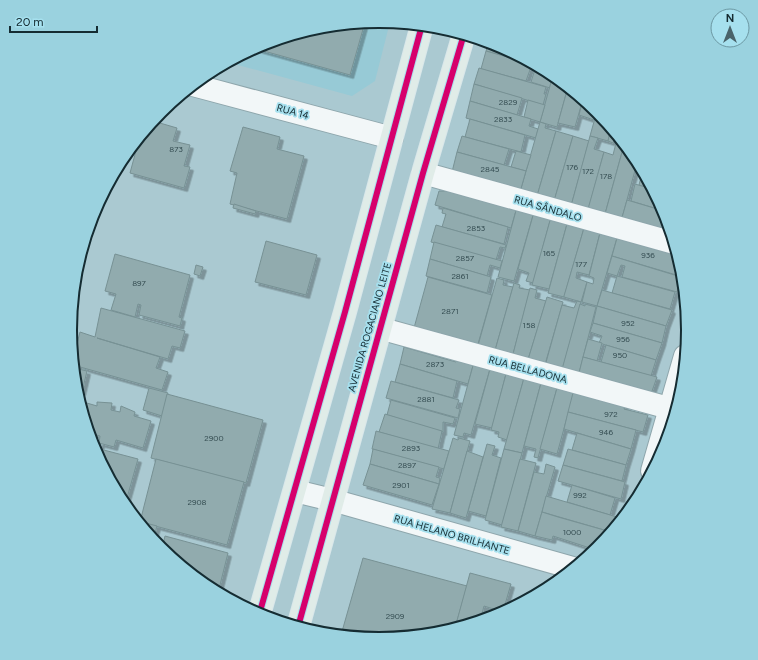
<svg xmlns="http://www.w3.org/2000/svg" width="758" height="660" font-family="Figtree,sans-serif">
  <defs>
    <filter id="shadow"><feDropShadow dx="3.5" dy="3.5" stdDeviation="0" flood-color="#0004"/></filter>
  </defs>
  <rect width="100%" height="100%" fill="#aac9d1"/>
  <polygon fill="#97cad6" points="379,21 390,22 375,81 352,96 227,62 261,44 319,27"/>
  <g fill="#91abae" stroke="#779194" filter="url(#shadow)">
    <polygon points="365,22 350,75 253,48 261,44 319,27"/>
    <polygon points="489,42 497,45 538,66 486,51"/>
    <polygon points="486,51 532,64 526,81 481,69"/>
    <polygon points="536,66 553,75 550,88 531,82"/>
    <polygon points="479,68 546,87 544,94 546,94 543,105 474,84"/>
    <polygon points="553,75 568,87 557,127 540,122"/>
    <polygon points="474,84 522,98 517,115 470,101"/>
    <polygon points="568,87 583,99 575,127 558,123"/>
    <polygon points="583,99 597,111 594,120 579,115"/>
    <polygon points="528,100 545,105 540,122 524,117"/>
    <polygon points="470,101 531,119 529,126 538,129 536,138 466,118"/>
    <polygon points="597,111 611,128 608,141 590,136"/>
    <polygon points="470,119 525,135 521,152 465,137"/>
    <polygon points="153,121 177,128 173,141 190,145 184,166 190,167 184,188 130,173 140,136"/>
    <polygon points="540,122 546,124 545,128 556,131 537,196 520,192"/>
    <polygon points="243,127 280,137 277,149 304,156 287,219 230,204 237,173 230,171"/>
    <polygon points="611,128 617,135 616,135 613,143 608,141"/>
    <polygon points="556,131 573,136 554,201 537,196"/>
    <polygon points="462,136 509,149 504,165 457,152"/>
    <polygon points="573,136 589,141 571,206 554,201"/>
    <polygon points="590,136 598,138 594,149 604,152 588,211 571,206"/>
    <polygon points="616,143 624,145 605,214 588,209 604,152 613,155"/>
    <polygon points="624,145 631,152 628,161 637,163 622,218 605,214"/>
    <polygon points="516,151 531,155 526,171 511,167"/>
    <polygon points="457,152 526,171 520,192 452,172"/>
    <polygon points="636,168 642,169 652,189 639,185 642,173 635,171"/>
    <polygon points="635,184 652,189 664,211 631,201"/>
    <polygon points="439,191 448,191 476,199 517,207 511,228 435,205"/>
    <polygon points="627,200 664,211 672,236 621,221"/>
    <polygon points="234,204 256,211 255,214 233,208"/>
    <polygon points="517,207 534,212 514,281 498,277"/>
    <polygon points="443,208 508,227 504,244 442,227 446,214 442,213"/>
    <polygon points="534,212 551,217 533,283 526,281 529,273 518,269"/>
    <polygon points="551,217 567,224 549,289 532,285"/>
    <polygon points="567,224 584,228 564,297 548,293"/>
    <polygon points="436,225 506,245 505,248 500,247 496,260 431,242"/>
    <polygon points="584,228 600,233 589,275 577,272 576,278 587,282 581,302 564,297 564,296"/>
    <polygon points="600,233 617,238 597,306 582,302 587,282 593,284 594,278 589,276"/>
    <polygon points="617,238 677,252 683,277 612,256"/>
    <polygon points="266,241 317,255 306,295 255,282"/>
    <polygon points="434,242 502,261 500,268 490,265 487,276 430,259"/>
    <polygon points="115,254 190,275 179,317 182,318 180,326 139,315 141,305 138,304 135,317 111,310 116,294 105,291"/>
    <polygon points="612,256 681,277 677,292 622,277 625,266 621,265 617,276 607,273"/>
    <polygon points="430,259 491,277 487,293 426,276"/>
    <polygon points="196,265 203,267 200,276 194,274"/>
    <polygon points="617,276 675,292 670,309 612,293"/>
    <polygon points="428,277 492,295 476,351 414,328"/>
    <polygon points="497,278 504,280 503,285 513,287 494,354 477,349"/>
    <polygon points="514,283 520,285 519,288 530,290 512,358 494,354"/>
    <polygon points="530,288 537,290 535,298 546,301 527,363 512,358"/>
    <polygon points="602,290 672,310 666,326 597,306"/>
    <polygon points="547,297 563,302 544,368 527,363"/>
    <polygon points="577,301 581,302 562,371 545,366 562,305 574,308"/>
    <polygon points="580,304 585,306 585,304 596,307 578,377 561,373"/>
    <polygon points="597,306 666,326 662,343 593,323"/>
    <polygon points="101,308 185,331 180,348 172,346 168,359 97,338 160,357 156,368 168,372 162,390 73,365 73,359 80,332 95,337"/>
    <polygon points="593,323 662,343 656,360 599,343 602,336 590,332"/>
    <polygon points="588,339 602,343 597,361 583,357"/>
    <polygon points="606,345 656,360 651,376 601,362"/>
    <polygon points="404,347 456,362 457,357 474,362 468,384 400,364"/>
    <polygon points="583,357 657,377 651,394 578,377"/>
    <polygon points="474,362 490,369 471,435 464,433 463,437 454,435"/>
    <polygon points="400,364 457,381 453,398 395,382"/>
    <polygon points="74,368 87,371 82,392 76,390"/>
    <polygon points="490,369 506,374 492,428 475,424"/>
    <polygon points="506,374 524,378 507,440 498,437 499,432 491,430"/>
    <polygon points="524,378 541,383 522,453 504,449"/>
    <polygon points="391,381 459,400 456,408 460,409 458,418 386,398"/>
    <polygon points="541,383 557,388 538,458 534,457 536,449 524,446"/>
    <polygon points="149,388 168,393 162,416 143,410"/>
    <polygon points="557,388 574,392 557,454 540,449"/>
    <polygon points="574,389 626,404 624,409 648,415 643,432 568,412"/>
    <polygon points="167,394 263,420 246,483 151,458"/>
    <polygon points="391,400 455,418 453,424 443,422 443,432 387,415"/>
    <polygon points="80,401 97,406 97,402 112,403 111,410 120,412 121,406 135,412 134,416 151,421 143,448 116,440 114,447 99,443 100,436 89,433"/>
    <polygon points="568,412 636,430 631,449 564,429"/>
    <polygon points="385,414 442,431 438,449 379,432"/>
    <polygon points="376,431 449,451 444,469 372,449"/>
    <polygon points="577,433 631,449 626,465 572,450"/>
    <polygon points="453,438 458,440 459,438 470,441 450,513 432,509"/>
    <polygon points="91,441 101,444 100,449 138,459 125,505 93,448"/>
    <polygon points="487,444 495,446 492,455 501,458 486,516 468,511"/>
    <polygon points="373,449 439,467 436,477 440,478 439,484 370,464"/>
    <polygon points="504,449 522,453 502,525 485,520"/>
    <polygon points="568,449 626,465 622,481 563,465"/>
    <polygon points="467,451 483,457 466,518 450,513"/>
    <polygon points="156,459 244,482 227,545 140,522"/>
    <polygon points="520,459 536,463 518,531 501,527"/>
    <polygon points="370,464 439,484 432,505 363,485"/>
    <polygon points="546,464 555,467 535,536 518,531 534,472 544,474"/>
    <polygon points="563,465 625,482 621,499 558,481"/>
    <polygon points="572,485 615,498 610,515 567,502"/>
    <polygon points="546,496 617,517 613,529 611,532 542,512"/>
    <polygon points="542,512 558,517 611,532 596,550 553,536 552,540 535,536"/>
    <polygon points="138,521 157,526 153,540"/>
    <polygon points="165,536 228,553 218,593 207,587 162,549"/>
    <polygon points="363,558 467,586 455,628 439,633 379,639 341,635"/>
    <polygon points="470,573 511,584 504,608 509,609 499,614 500,611 484,606 480,621 455,628"/>
  </g>
  <g fill="none" stroke-linecap="round" stroke-linejoin="round">
    <g stroke="#8ea6ac" stroke-width="24">
      <g id="minor">
        <polyline points="193,85 392,138"/>
        <polyline points="423,173 674,243"/>
        <polyline points="379,328 676,410"/>
        <polyline points="652,471 685,356"/>
        <polyline points="295,491 332,500 573,568"/>
      </g>
    </g>
    <g stroke="#d9e7ea" stroke-width="24">
      <g id="primary">
        <polyline points="259,615 345,312 422,25"/>
        <polyline points="298,627 423,173 464,34"/>
      </g>
    </g>
    <use href="#minor" stroke="#f2f7f8" stroke-width="22"/>
    <use href="#primary" stroke="#e0ece8" stroke-width="22"/>
    <g stroke="#a6e0ee" stroke-width="8">
      <g id="cycleway">
        <polyline points="259,615 345,312 422,25"/>
        <polyline points="298,627 423,173 464,34"/>
      </g>
    </g>
    <use href="#cycleway" stroke="#d6006c" stroke-width="6"/>
  </g>
  <g text-anchor="middle" stroke-width="3.5" stroke-linejoin="round" paint-order="stroke">
    <g font-size="8" fill="#344c51">
      <text x="508" y="105">2829</text>
      <text x="503" y="122">2833</text>
      <text x="176" y="152">873</text>
      <text x="572" y="170">176</text>
      <text x="490" y="172">2845</text>
      <text x="588" y="174">172</text>
      <text x="606" y="179">178</text>
      <text x="476" y="231">2853</text>
      <text x="549" y="256">165</text>
      <text x="648" y="258">936</text>
      <text x="465" y="261">2857</text>
      <text x="581" y="267">177</text>
      <text x="460" y="279">2861</text>
      <text x="139" y="286">897</text>
      <text x="450" y="314">2871</text>
      <text x="628" y="326">952</text>
      <text x="529" y="328">158</text>
      <text x="623" y="342">956</text>
      <text x="620" y="358">950</text>
      <text x="435" y="367">2873</text>
      <text x="426" y="402">2881</text>
      <text x="611" y="417">972</text>
      <text x="606" y="435">946</text>
      <text x="214" y="441">2900</text>
      <text x="411" y="451">2893</text>
      <text x="407" y="468">2897</text>
      <text x="401" y="488">2901</text>
      <text x="580" y="498">992</text>
      <text x="197" y="505">2908</text>
      <text x="572" y="535">1000</text>
      <text x="395" y="619">2909</text>
    </g>
    <g font-size="10" fill="#152c32" stroke="#a6e0ee">
      <text transform="translate(293 111) rotate(15)" y="4">RUA 14</text>
      <text transform="translate(548 208) rotate(16)" y="4">RUA SÂNDALO</text>
      <text transform="translate(369 327) rotate(-74)" y="4">AVENIDA ROGACIANO LEITE</text>
      <text transform="translate(528 369) rotate(15)" y="4">RUA BELLADONA</text>
      <text transform="translate(452 534) rotate(16)" y="4">RUA HELANO BRILHANTE</text>
    </g>
  </g>
  <path d="M0 0H758V660H0ZM77 330a302 302 0 1 1 604 0a302 302 0 1 1-604 0Z" fill="#9ad2df" fill-rule="evenodd"/>
  <path fill="none" stroke="#152c32" stroke-width="2" d="M77 330a302 302 0 1 1 604 0a302 302 0 1 1-604 0Z"/>
  <g transform="translate(730 28)"><circle r="19" fill="#a6e0ee" stroke="#6c98a3"/>
  <path d="M0-3L7 15L0 10L-7 15Z" fill="#49636a"/>
  <text y="-6" font-size="11" font-weight="bold" text-anchor="middle" fill="#152c32">N</text>
  </g>
  <path d="M10 26v6h87v-6" fill="none" stroke="#152c32" stroke-width="2"/>
  <text x="16" y="26" font-size="12" fill="#152c32" stroke="#a6e0ee" stroke-width="3" paint-order="stroke">20 m</text>
</svg>
